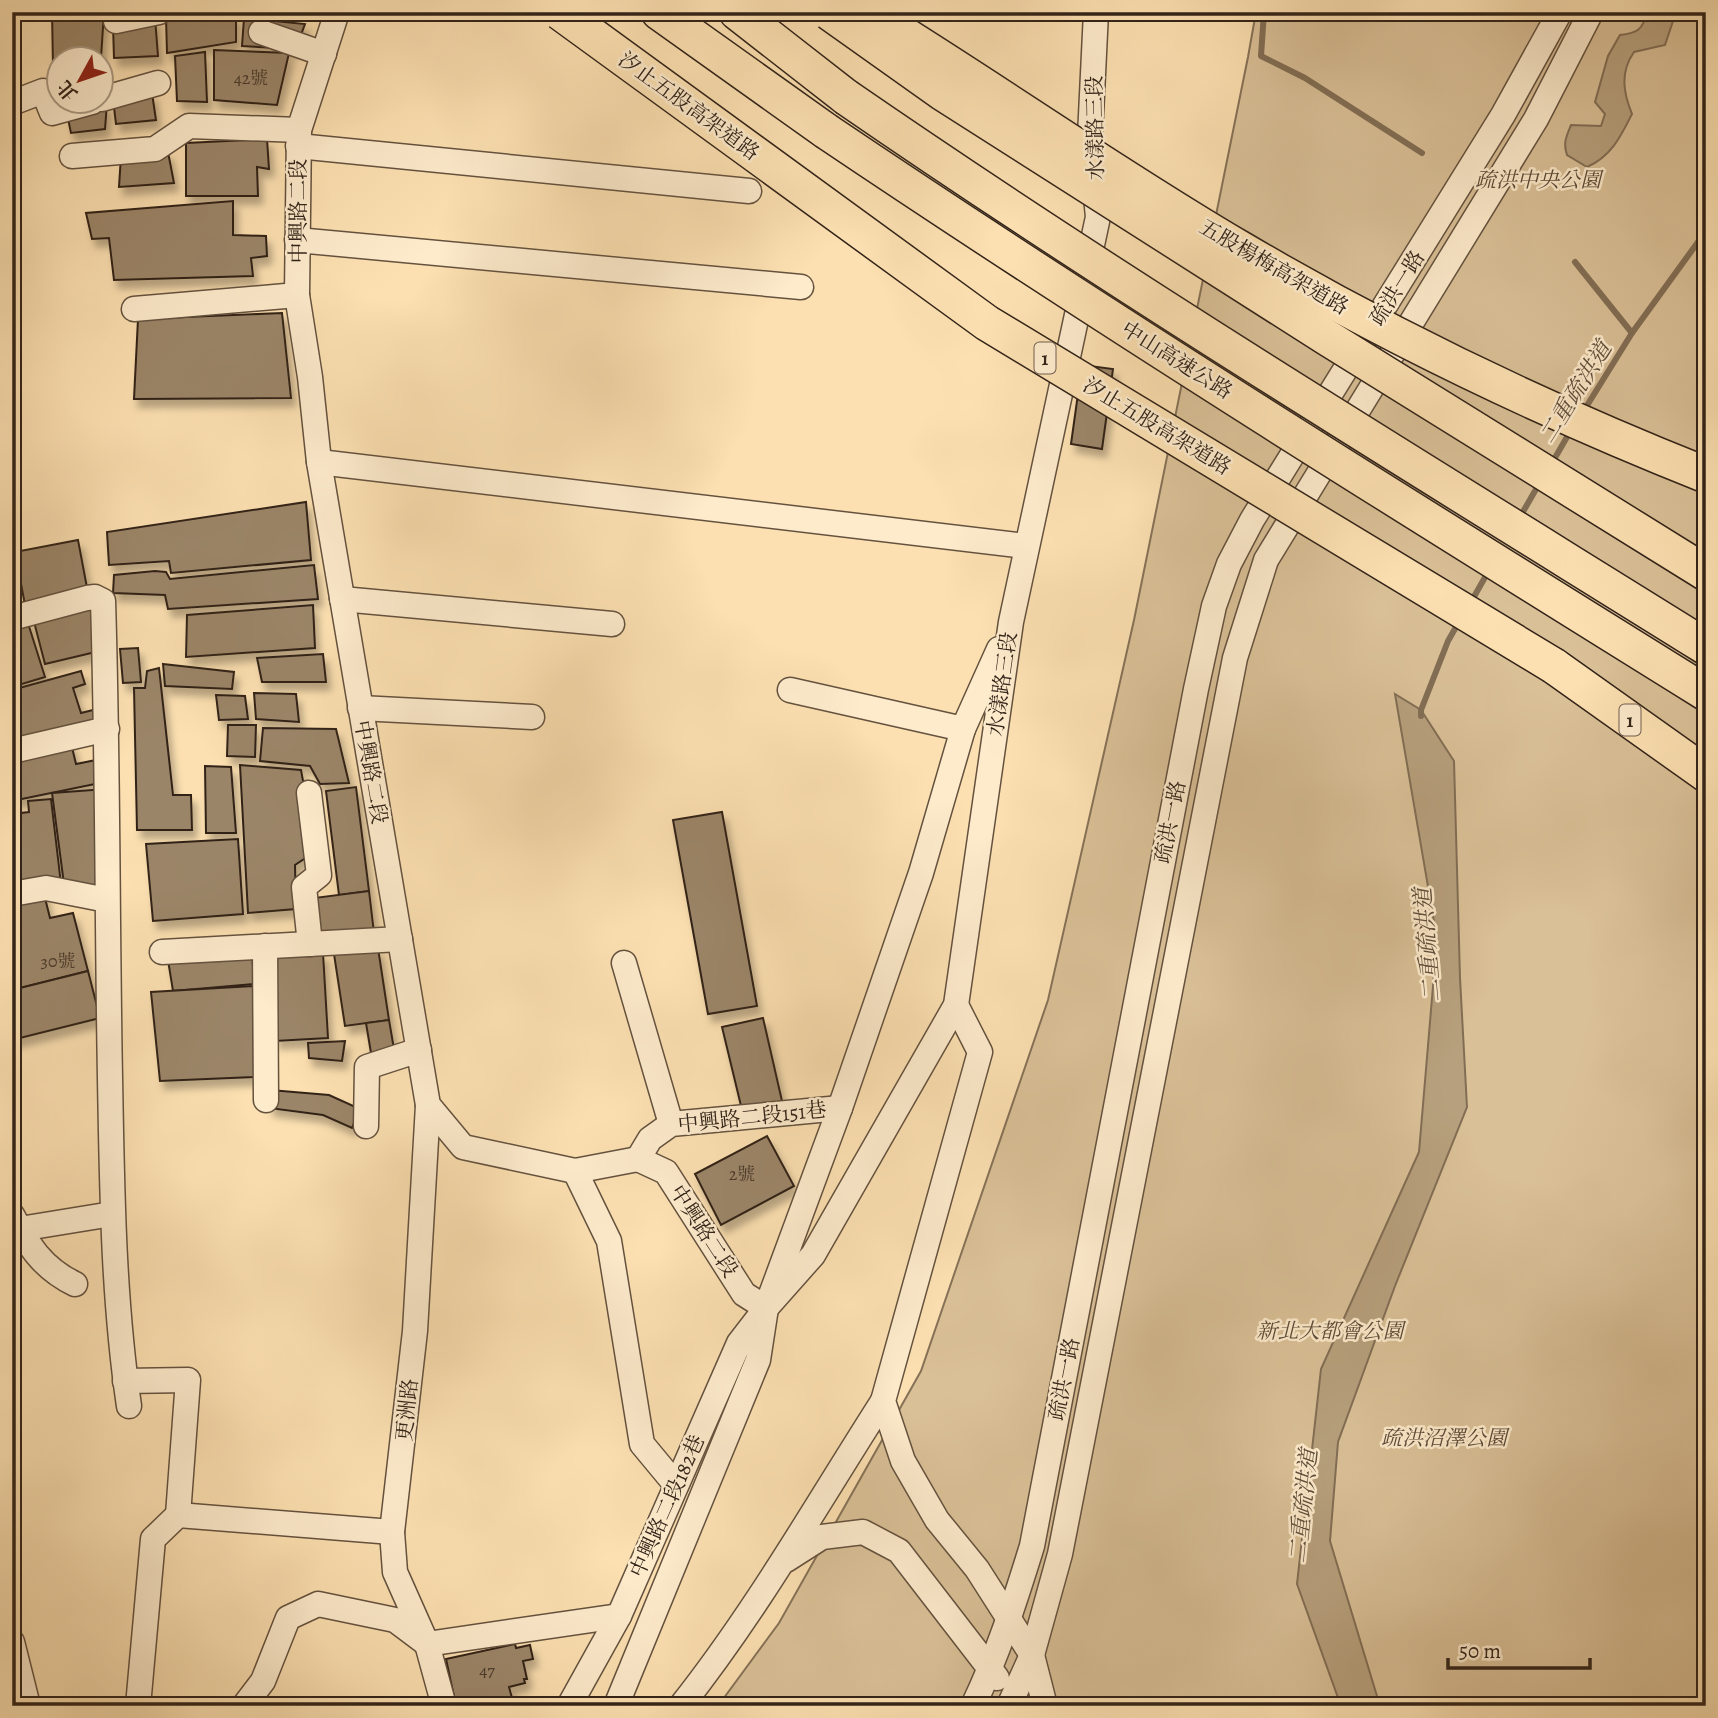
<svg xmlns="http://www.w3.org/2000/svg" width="1718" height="1718" font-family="Alegreya,'Noto Serif TC',serif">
  <defs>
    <filter id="shadow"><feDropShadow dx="4.5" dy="8" stdDeviation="3.5" flood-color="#0004"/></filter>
  </defs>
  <rect width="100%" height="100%" fill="#fce0b1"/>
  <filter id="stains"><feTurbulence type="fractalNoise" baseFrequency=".00286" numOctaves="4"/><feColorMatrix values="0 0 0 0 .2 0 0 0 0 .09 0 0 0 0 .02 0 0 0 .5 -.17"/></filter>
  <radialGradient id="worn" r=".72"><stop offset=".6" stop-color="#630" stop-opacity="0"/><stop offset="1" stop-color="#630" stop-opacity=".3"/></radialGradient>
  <polygon fill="#dac097" stroke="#867258" stroke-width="2" points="1256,12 1706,12 1706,1706 718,1706 779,1623 921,1371 1048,1000 1134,620 1248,57"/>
  <g fill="#b7a07d" stroke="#826e55" stroke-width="2">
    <path d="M1647 12H1676L1665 45 1634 52C1620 72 1623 92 1632 114 1621 136 1611 157 1587 167L1567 155C1563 143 1566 137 1571 125L1601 126 1605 114 1595 102 1608 56 1620 35C1637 33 1643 30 1647 12Z"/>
    <polygon points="1395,694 1421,710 1454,761 1460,978 1467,1107 1395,1286 1338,1442 1330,1541 1380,1706 1341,1706 1297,1584 1321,1369 1419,1152 1437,939"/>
  </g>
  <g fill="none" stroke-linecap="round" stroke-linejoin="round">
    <g stroke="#826e55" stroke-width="6">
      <polyline points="1264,12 1261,56 1305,78 1422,153"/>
      <polyline points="1575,262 1632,333"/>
      <polyline points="1583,412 1632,333 1706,231"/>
      <polyline points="1552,463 1571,430"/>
      <polyline points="1520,517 1539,484"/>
      <polyline points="1471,602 1488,572"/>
      <polyline points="1421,716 1421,710 1448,641 1460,620"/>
    </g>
  </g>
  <g fill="#9b8568" stroke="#322319" stroke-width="2" filter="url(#shadow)">
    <polygon points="52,12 104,12 101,58 60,60 60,65 53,66"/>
    <polygon points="236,14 236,42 167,53 166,18"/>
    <polygon points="155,18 158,56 114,58 113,26"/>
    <polygon points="244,18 305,24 299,40 293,49 242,46"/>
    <polygon points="214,50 289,53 277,105 214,100"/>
    <polygon points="205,52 207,102 177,101 175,56"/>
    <polygon points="152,93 156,120 116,124 113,99"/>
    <polygon points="107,103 105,129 71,133 67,114"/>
    <polygon points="267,139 269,169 257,167 258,196 186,196 186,143"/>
    <polygon points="168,152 174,183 119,187 121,156"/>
    <polygon points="233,201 233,235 266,236 267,256 251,258 253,276 114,280 109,238 92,239 86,213"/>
    <polygon points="282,313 291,398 134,399 138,319"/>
    <polygon points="1082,365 1113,369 1102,449 1071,444"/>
    <polygon points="306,502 311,560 171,573 169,561 109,565 107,532"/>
    <polygon points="78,540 88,593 25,605 15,552"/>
    <polygon points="314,565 318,599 168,609 165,595 113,593 114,575 155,571 166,572 170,579"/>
    <polygon points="92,603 104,650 45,664 33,618"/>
    <polygon points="313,605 315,648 186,657 187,615"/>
    <polygon points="27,620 45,677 12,687 12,624"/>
    <polygon points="138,648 141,682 123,683 120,649"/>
    <polygon points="323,654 326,682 262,682 257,658"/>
    <polygon points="163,664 234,672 232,689 165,686"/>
    <polygon points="159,668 173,795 191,795 192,830 137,830 134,688 145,688 147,671"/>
    <polygon points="81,671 85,684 73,688 81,713 97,709 101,723 12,748 12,690"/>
    <polygon points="254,693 296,694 299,722 256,719"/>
    <polygon points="216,695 245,696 248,719 219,720"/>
    <polygon points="228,725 256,725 255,757 227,756"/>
    <polygon points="263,728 336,729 349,783 320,784 310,766 260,761"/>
    <polygon points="71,743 76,764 96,760 100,783 12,801 12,755"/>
    <polygon points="240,765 301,770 316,851 295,865 296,909 248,913"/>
    <polygon points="205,766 231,767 236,833 206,833"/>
    <polygon points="356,787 369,891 339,895 326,791"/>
    <polygon points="106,789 100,890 65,892 52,793"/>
    <polygon points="51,799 61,884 12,889 12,814 29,812 28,801"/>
    <polygon points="722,812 757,1006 708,1014 673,820"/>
    <polygon points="238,839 243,914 153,921 146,844"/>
    <polygon points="43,890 50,918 73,913 88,971 12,990 12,898"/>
    <polygon points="369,891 374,933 319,939 314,898"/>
    <polygon points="378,948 389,1020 345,1026 334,954"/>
    <polygon points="252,949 254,984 173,991 167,954"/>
    <polygon points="323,953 328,1038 275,1041 270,956"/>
    <polygon points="88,971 100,1018 12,1040 12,990"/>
    <polygon points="253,986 254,1077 160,1081 151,992"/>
    <polygon points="763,1018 782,1101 742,1110 722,1027"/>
    <polygon points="389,1020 394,1049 371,1053 366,1023"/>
    <polygon points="345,1041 342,1061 309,1058 308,1043"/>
    <polygon points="270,1090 329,1095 360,1109 352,1128 323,1115 269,1108"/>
    <polygon points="767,1136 794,1186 721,1225 695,1174"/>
    <polygon points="515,1644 516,1648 530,1645 533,1659 523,1661 527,1679 524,1679 525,1683 509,1687 512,1698 476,1706 456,1706 446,1659"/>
  </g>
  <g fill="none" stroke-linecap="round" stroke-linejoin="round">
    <g stroke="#64523f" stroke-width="27">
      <g id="minor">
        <polyline points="337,12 299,130 297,295 310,377 319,462 428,1105 463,1147 575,1171 638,1159 666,1172 744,1294 766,1308"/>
        <polyline points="116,21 159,12"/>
        <polyline points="261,32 324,54"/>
        <polyline points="102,99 158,83"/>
        <polyline points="12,103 43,91 52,113 92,102"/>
        <polyline points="298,146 749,191"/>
        <polyline points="72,156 155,149 189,126 299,130"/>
        <polyline points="297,240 801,287"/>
        <polyline points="134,309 297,295"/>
        <polyline points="319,462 1026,546"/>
        <polyline points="342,599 612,624"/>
        <path d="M12 618 87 598 95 597 103 601C108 760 107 919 110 1078 112 1188 113 1297 129 1406"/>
        <polyline points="790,690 963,729"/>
        <polyline points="360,708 532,717"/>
        <polyline points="12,751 107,729"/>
        <polyline points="309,793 319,875 304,887 310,944"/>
        <polyline points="12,894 46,888 107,900"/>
        <polyline points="265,946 266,1100"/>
        <polyline points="162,952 400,939"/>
        <polyline points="624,963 671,1124"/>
        <polyline points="956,1005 980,1052 883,1401 903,1461 937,1520 977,1569 1032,1655 1045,1706"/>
        <polyline points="428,1105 415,1331 392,1532 395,1572 427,1644 444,1706"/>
        <polyline points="366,1126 367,1067 419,1050"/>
        <polyline points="638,1159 650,1139 671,1124 840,1108"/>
        <polyline points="575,1171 609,1241 642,1444 676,1485"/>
        <path d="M12 1215C29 1246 42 1268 75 1284"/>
        <polyline points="20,1229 112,1214"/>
        <polyline points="125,1381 188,1380 178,1515"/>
        <polyline points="786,1560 822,1537 863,1532 899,1551 997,1678"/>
        <polyline points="12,1642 28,1706"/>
        <polyline points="138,1706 153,1539 178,1515 392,1532"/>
        <polyline points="244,1706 263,1681 288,1618 318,1604 395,1620 427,1644 619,1616"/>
        <polyline points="569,1706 619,1616 739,1343 766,1308 813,1255 956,1005 1011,622 1098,217 1090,136 1096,12"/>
        <polyline points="616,1706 758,1360 766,1308 840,1108 921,873 963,729 999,649"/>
        <path d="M681 1706C757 1610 817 1504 883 1401"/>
        <path d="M973 1706C998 1654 1015 1601 1032 1546L1196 689 1214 606 1229 564 1252 520 1503 115 1560 12"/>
        <polyline points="1009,1706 1032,1655 1060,1554 1235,658 1266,560 1536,119 1591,12"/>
      </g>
    </g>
    <g stroke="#322319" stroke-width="38">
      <g id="highway">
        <polyline points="659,12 826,131"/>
        <polyline points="737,12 846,97"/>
        <polyline points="1554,666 1706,774"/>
      </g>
    </g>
    <use href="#minor" stroke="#fdebcc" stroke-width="24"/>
    <use href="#highway" stroke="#fce0b1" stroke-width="35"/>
    <g stroke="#322319" stroke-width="38" stroke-linecap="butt">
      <g id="highway-bridge">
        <polyline points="560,12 987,323 1554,666"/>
        <polyline points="829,12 943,93 1326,337 1706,573"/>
        <path d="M868 12C993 89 1113 174 1239 248 1388 336 1545 411 1706 475"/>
        <path d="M846 97C1126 290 1417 467 1706 647"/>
        <path d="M826 131C1114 325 1410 509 1706 693"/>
      </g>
    </g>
    <use href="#highway-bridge" stroke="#fce0b1" stroke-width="35"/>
  </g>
  <g text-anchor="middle" stroke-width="5" stroke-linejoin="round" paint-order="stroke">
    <g font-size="18" fill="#4c3c2d">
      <text x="251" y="84">42號</text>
      <text x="58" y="967">30號</text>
      <text x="742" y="1180">2號</text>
      <text x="487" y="1676">47</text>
    </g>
    <g fill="#fdebcc" stroke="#6f5f4f" stroke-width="2">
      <rect x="1034.5" y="342.5" width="21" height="31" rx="5"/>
      <rect x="1619.5" y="704.5" width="21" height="31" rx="5"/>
    </g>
    <g font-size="19" font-weight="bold" fill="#322319">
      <text x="1045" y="365">1</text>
      <text x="1630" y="727">1</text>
    </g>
    <g font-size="21" fill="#322319" stroke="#fdebcc">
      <text transform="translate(689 106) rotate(36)" y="7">汐止五股高架道路</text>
      <text transform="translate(1095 128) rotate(-91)" y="7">水漾路三段</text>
      <text transform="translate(298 211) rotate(-90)" y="7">中興路二段</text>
      <text transform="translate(1274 267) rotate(30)" y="7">五股楊梅高架道路</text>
      <text transform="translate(1397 288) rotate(-58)" y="7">疏洪一路</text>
      <text transform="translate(1177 360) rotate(32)" y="7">中山高速公路</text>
      <text transform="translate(1157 426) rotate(31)" y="7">汐止五股高架道路</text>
      <text transform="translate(1002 684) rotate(-82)" y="7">水漾路三段</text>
      <text transform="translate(371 772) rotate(80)" y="7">中興路二段</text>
      <text transform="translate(1170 822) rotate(-79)" y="7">疏洪一路</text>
      <text transform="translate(752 1117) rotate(-6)" y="7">中興路二段151巷</text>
      <text transform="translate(704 1231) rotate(57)" y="7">中興路二段</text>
      <text transform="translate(1064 1379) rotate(-79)" y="7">疏洪一路</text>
      <text transform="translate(407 1410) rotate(-84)" y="7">更洲路</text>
      <text transform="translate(667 1506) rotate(-66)" y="7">中興路二段182巷</text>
    </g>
    <g font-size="21" font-style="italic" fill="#5c4a38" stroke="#fdebcc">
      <text x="1538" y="187">疏洪中央公園</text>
      <text x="1330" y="1338">新北大都會公園</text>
      <text x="1444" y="1445">疏洪沼澤公園</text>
    </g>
    <g font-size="23" font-style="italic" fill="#614f3c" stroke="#fdebcc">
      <text transform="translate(1575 392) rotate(-58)" y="8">二重疏洪道</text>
      <text transform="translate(1427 945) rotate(-95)" y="8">二重疏洪道</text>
      <text transform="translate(1303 1506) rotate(-84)" y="8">二重疏洪道</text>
    </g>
  </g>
  <rect width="1718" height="1718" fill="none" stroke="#fce0b1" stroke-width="42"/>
  <rect x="14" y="14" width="1690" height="1690" fill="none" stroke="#322319" stroke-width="3.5"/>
  <rect x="21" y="21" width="1676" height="1676" fill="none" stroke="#322319" stroke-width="2"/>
  <g transform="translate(80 80) rotate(230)"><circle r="33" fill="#fdebcc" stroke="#ac9b84" stroke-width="2"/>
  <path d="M0-5L12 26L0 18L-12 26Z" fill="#8f2418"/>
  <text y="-10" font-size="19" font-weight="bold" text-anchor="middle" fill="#322319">北</text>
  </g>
  <path d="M1448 1658v10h142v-10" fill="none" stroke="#322319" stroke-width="3.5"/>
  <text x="1459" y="1658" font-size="21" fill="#322319" stroke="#fdebcc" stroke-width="5" paint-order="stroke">50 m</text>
  <rect width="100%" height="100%" filter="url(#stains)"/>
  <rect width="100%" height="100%" fill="url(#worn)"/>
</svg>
